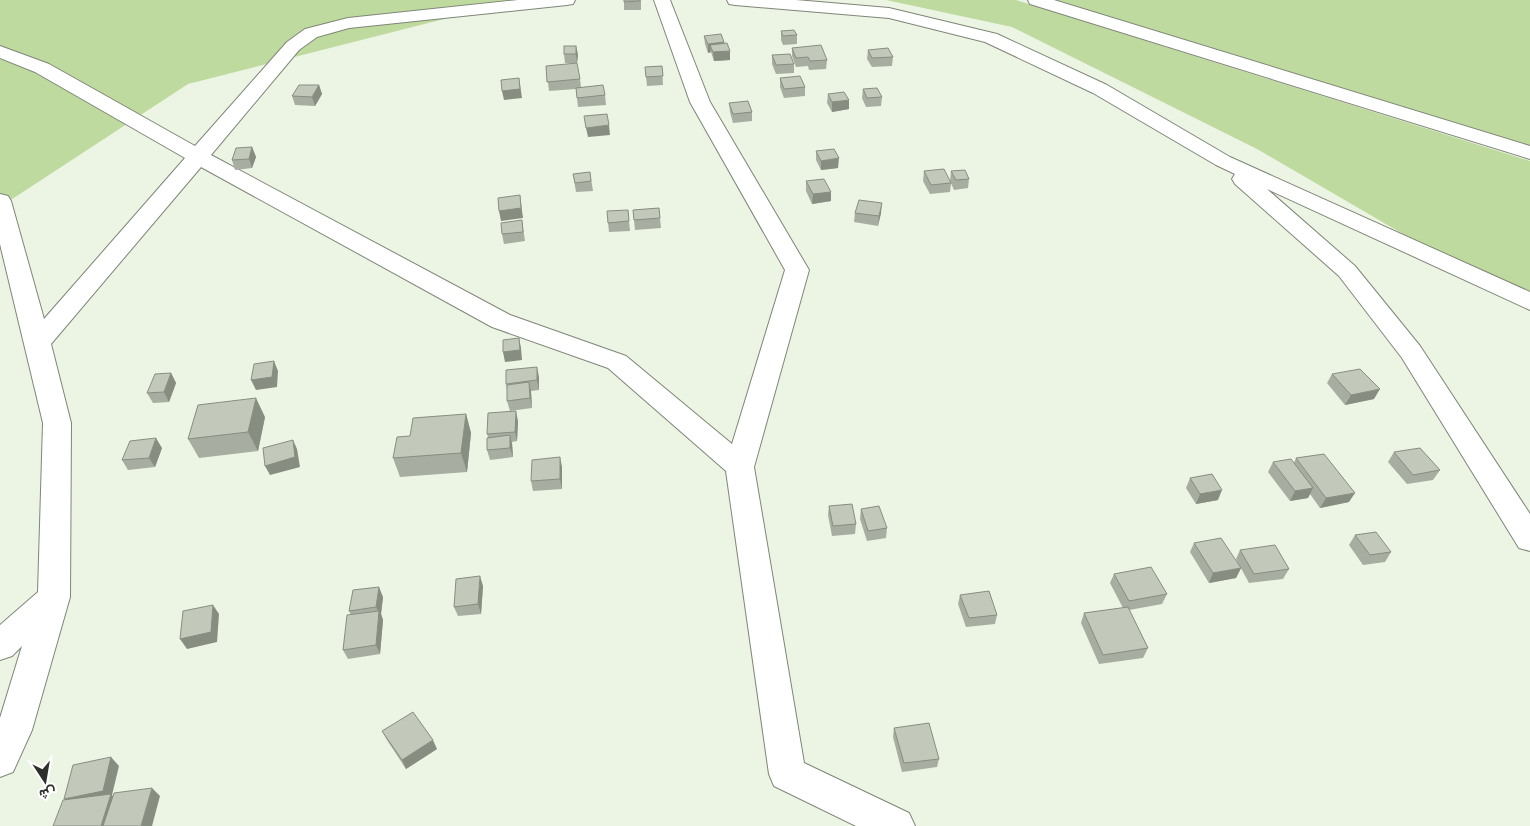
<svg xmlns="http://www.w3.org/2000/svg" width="1530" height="826" font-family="Spectral,Vazirmatn,serif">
  <rect width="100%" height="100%" fill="#ecf4e4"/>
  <g fill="#bfda9f">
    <polygon points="0,0 519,0 188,84 0,207"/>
    <polygon points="886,0 1016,0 1530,161 1530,308 1257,149 1012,27"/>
    <polygon points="1053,0 1530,0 1530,148"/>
  </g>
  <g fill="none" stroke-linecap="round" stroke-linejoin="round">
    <g stroke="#7f8678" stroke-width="2">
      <g id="street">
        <polygon points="518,0 575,0 573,4 567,5 349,28 317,37 299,50 211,155 510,315 626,356 732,444 785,270 690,102 654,0 670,0 710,102 809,270 754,467 804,763 909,813 915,826 856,826 774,786 769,774 726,471 608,368 492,327 201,167 51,344 71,423 70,597 32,730 13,772 0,777 0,718 22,646 12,656 0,660 0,625 38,592 43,423 0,244 0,194 8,196 11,201 44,319 185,158 35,72 0,58 0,46 49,64 195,146 287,42 305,29 348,18"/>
        <polygon points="727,0 796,0 889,8 997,34 1107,85 1230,157 1530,292 1530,310 1267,189 1355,266 1420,346 1530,514 1530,551 1519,548 1402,358 1339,276 1235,184 1232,179 1235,174 1216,165 1093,93 985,42 889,18 735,5 729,4"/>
        <polygon points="1028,0 1054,0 1530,146 1530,159 1030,4"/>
      </g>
    </g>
    <use href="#street" fill="#fff" fill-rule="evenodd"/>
  </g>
  <g fill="#a7ada0">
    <rect x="624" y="0" width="17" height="10"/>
    <polygon points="781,31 797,35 797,44 783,45 781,40"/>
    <polygon points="704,36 724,42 730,60 714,61 711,52 708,53 705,44"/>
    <polygon points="576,46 578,55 577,63 565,63 564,54"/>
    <polygon points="792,48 827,60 826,69 809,70 808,66 796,67 792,56"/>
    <polygon points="868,50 893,57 892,66 872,67 867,59"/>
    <polygon points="772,55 794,64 794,73 776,74 772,64"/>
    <polygon points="546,66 580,79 581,87 605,95 606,105 578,107 576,89 549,91"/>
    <polygon points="662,66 663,85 647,86 645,67"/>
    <polygon points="780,78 805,87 805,96 784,98 780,87"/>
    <polygon points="319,85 322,94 315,106 295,105 292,96"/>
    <polygon points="863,89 882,97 881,106 866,107 862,98"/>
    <polygon points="828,94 849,109 832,112 827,103"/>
    <polygon points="729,103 752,112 752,121 733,123 730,112"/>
    <polygon points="252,147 256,157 252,168 235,170 232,160"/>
    <polygon points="816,151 838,168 821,170 816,160"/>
    <polygon points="924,171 951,183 950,192 930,194 923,181"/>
    <polygon points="951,171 969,179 968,188 954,190 950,181"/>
    <polygon points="590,172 593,191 576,192 573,174"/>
    <polygon points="806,181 831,192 831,201 812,204 806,191"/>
    <polygon points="659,208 661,228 635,230 633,210"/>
    <polygon points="628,210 630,231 609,232 608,223"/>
    <polygon points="855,213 881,213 878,226 854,222"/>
    <polygon points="522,220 525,241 504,244 502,234"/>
    <polygon points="171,373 176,383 169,402 153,403 147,393"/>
    <polygon points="1332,374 1374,399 1345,405 1327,383"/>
    <polygon points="539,377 539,390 531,391 532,408 510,411 507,401 507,390 506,384"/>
    <polygon points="466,414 471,433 467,472 400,477 393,458 410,436"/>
    <polygon points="265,417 258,451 199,458 188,439"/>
    <polygon points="518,421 517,441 512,442 513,457 490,460 487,450 488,437 487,434"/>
    <polygon points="162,448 155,467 128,470 122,460"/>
    <polygon points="1394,452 1440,470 1433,480 1407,484 1388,462"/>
    <polygon points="1296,458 1349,502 1320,508 1310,494 1308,498 1290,501 1268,472 1273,462 1294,463"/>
    <polygon points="562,467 562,489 533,491 531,481"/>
    <polygon points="1190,478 1218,500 1196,504 1186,488"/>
    <polygon points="829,506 856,524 855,534 832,536 828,515"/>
    <polygon points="861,509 887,528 886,538 867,541 860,519"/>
    <polygon points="1355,535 1391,552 1385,562 1363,565 1349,545"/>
    <polygon points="1194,543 1241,568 1236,578 1209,583 1190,552"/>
    <polygon points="1240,550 1289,569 1283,579 1249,583 1236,559"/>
    <polygon points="1114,574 1167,594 1162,604 1129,610 1148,648 1143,658 1099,664 1081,623 1084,613 1123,608 1110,583"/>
    <polygon points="483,586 481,614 458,616 454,607"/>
    <polygon points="960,595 997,615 995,624 966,627 958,604"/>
    <polygon points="383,597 381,614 383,620 380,654 348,659 343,650 351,615 349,611"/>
    <polygon points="894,728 939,759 937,767 902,772 893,737"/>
    <polygon points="382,731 437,749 406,769 387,740"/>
  </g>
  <g fill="#888d82">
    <polygon points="724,42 724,51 710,45 711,52 708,53 708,44"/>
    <polygon points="576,46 578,55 577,63 576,54"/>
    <polygon points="730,51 730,60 714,61 713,52"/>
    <polygon points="519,78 522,98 504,100 502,91"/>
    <polygon points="319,85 322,94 315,106 312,97"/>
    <polygon points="849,100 849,109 832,112 832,102"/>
    <polygon points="609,125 610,135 588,137 586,128"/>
    <polygon points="252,147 256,157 252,168 249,159"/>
    <polygon points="839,158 838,168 821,170 821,161"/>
    <polygon points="831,192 831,201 812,204 813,194"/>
    <polygon points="520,195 523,218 501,221 499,211"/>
    <polygon points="882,203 881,213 878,226 879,216"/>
    <polygon points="519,338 521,348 522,360 505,362 503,352"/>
    <polygon points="274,361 278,371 277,387 256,390 251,380"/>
    <polygon points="537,367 539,377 539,390 537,380"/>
    <polygon points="171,373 176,383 169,402 164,392"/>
    <polygon points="529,382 531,392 532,408 530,398"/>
    <polygon points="1380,389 1374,399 1345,405 1351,395"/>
    <polygon points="256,398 265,417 258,451 248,432"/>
    <polygon points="516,411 518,421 517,441 515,432"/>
    <polygon points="466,414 471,433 467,472 461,453"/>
    <polygon points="510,435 512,444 513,457 510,448"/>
    <polygon points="156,438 162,448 155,467 149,458"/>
    <polygon points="293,440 297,449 300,467 270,475 265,466"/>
    <polygon points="560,457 562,467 562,489 560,479"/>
    <polygon points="1313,488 1308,498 1290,501 1295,491"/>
    <polygon points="1222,490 1218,500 1196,504 1200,494"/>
    <polygon points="1355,493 1349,502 1320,508 1326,498"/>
    <polygon points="1241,568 1236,578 1209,583 1213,573"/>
    <polygon points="480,576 483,586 481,614 478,604"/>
    <polygon points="379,587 383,597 381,614 383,620 380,654 376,645 379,613 376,607"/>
    <polygon points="213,605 219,614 217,642 187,649 180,639"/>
    <polygon points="433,740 437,749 406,769 402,760"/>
    <polygon points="111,757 119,766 112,795 119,803 112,826 101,826 73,807 64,799"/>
    <polygon points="152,788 160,796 152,826 141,826"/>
  </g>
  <g fill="#c2c9ba" stroke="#888d82">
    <polygon points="624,0 640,0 640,1 624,2"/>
    <polygon points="794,30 797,35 783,36 781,31"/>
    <polygon points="721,34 724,42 708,44 704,36"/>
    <polygon points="727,43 730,51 713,52 710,45"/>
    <polygon points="821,45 827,60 810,61 808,57 796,58 792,48"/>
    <rect x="564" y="46" width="12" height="8"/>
    <polygon points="888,48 893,57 872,58 868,50"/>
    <polygon points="790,54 794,64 776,65 772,55"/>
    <polygon points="577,63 580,79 547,82 546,66"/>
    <polygon points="662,66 663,76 646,77 645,67"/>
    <polygon points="800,76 805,87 784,89 780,78"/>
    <polygon points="519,78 520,89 502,91 501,80"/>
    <polygon points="299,85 319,85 312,97 292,96"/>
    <polygon points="603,85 605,95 577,98 576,88"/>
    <polygon points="877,88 882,97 867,98 863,89"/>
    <polygon points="844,92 849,100 832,102 828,94"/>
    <polygon points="748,101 752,112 733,114 729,103"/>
    <polygon points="607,114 609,125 586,128 584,116"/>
    <polygon points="252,147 249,159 232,160 236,148"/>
    <polygon points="834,149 839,158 821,161 816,151"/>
    <polygon points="944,169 951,183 931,185 924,171"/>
    <polygon points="965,170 969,179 956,180 951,171"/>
    <polygon points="590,172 591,181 575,183 573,174"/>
    <polygon points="824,179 831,192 813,194 806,181"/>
    <polygon points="520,195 521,208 499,211 498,198"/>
    <polygon points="859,200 882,203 879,216 855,213"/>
    <polygon points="659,208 660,218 634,220 633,210"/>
    <polygon points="628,210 629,221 608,223 607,211"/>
    <polygon points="522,220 523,232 502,234 501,223"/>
    <polygon points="519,338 520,350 503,352 503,340"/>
    <polygon points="274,361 272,377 251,380 254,364"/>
    <polygon points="537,367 537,380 506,384 506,370"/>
    <polygon points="1360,369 1380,389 1351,395 1332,374"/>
    <polygon points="171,373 164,392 147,393 155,374"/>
    <polygon points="529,382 530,398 507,401 507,385"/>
    <polygon points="256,398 248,432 188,439 198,405"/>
    <polygon points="516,411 515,432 487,434 488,413"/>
    <polygon points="466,414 461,453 393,458 397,437 410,436 413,418"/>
    <polygon points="510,435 510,448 487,450 487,438"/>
    <polygon points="156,438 149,458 122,460 130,441"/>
    <polygon points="293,440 295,457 265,466 263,448"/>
    <polygon points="1420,448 1440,470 1413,475 1394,452"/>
    <polygon points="1324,454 1355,493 1326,498 1296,458"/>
    <polygon points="560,457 560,479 531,481 532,460"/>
    <polygon points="1291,459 1313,488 1295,491 1273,462"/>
    <polygon points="1212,474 1222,490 1200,494 1190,478"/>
    <polygon points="852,504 856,524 833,526 829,506"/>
    <polygon points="879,506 887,528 868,531 861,509"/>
    <polygon points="1376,532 1391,552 1370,555 1355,535"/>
    <polygon points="1221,538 1241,568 1213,573 1194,543"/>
    <polygon points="1275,545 1289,569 1254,574 1240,550"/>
    <polygon points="1151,567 1167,594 1129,601 1114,574"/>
    <polygon points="480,576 478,604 454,607 456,579"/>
    <polygon points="379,587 376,607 349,611 353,590"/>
    <polygon points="989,591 997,615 969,618 960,595"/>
    <polygon points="213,605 211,632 180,639 183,611"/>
    <polygon points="1128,607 1148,648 1103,655 1084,613"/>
    <polygon points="379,611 376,645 343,650 347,615"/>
    <polygon points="413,712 433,740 402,760 382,731"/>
    <polygon points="929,723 939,759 904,763 894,728"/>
    <polygon points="111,757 103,791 64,799 73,765"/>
    <polygon points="152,788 141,826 103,826 114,793"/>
    <polygon points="111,794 101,826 53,826 63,800"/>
  </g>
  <g transform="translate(45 781) rotate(168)" stroke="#ffffff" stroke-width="4" paint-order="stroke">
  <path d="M0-4L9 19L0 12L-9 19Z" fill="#2d302a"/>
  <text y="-8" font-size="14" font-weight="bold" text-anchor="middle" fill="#2d302a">ش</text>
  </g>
</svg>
